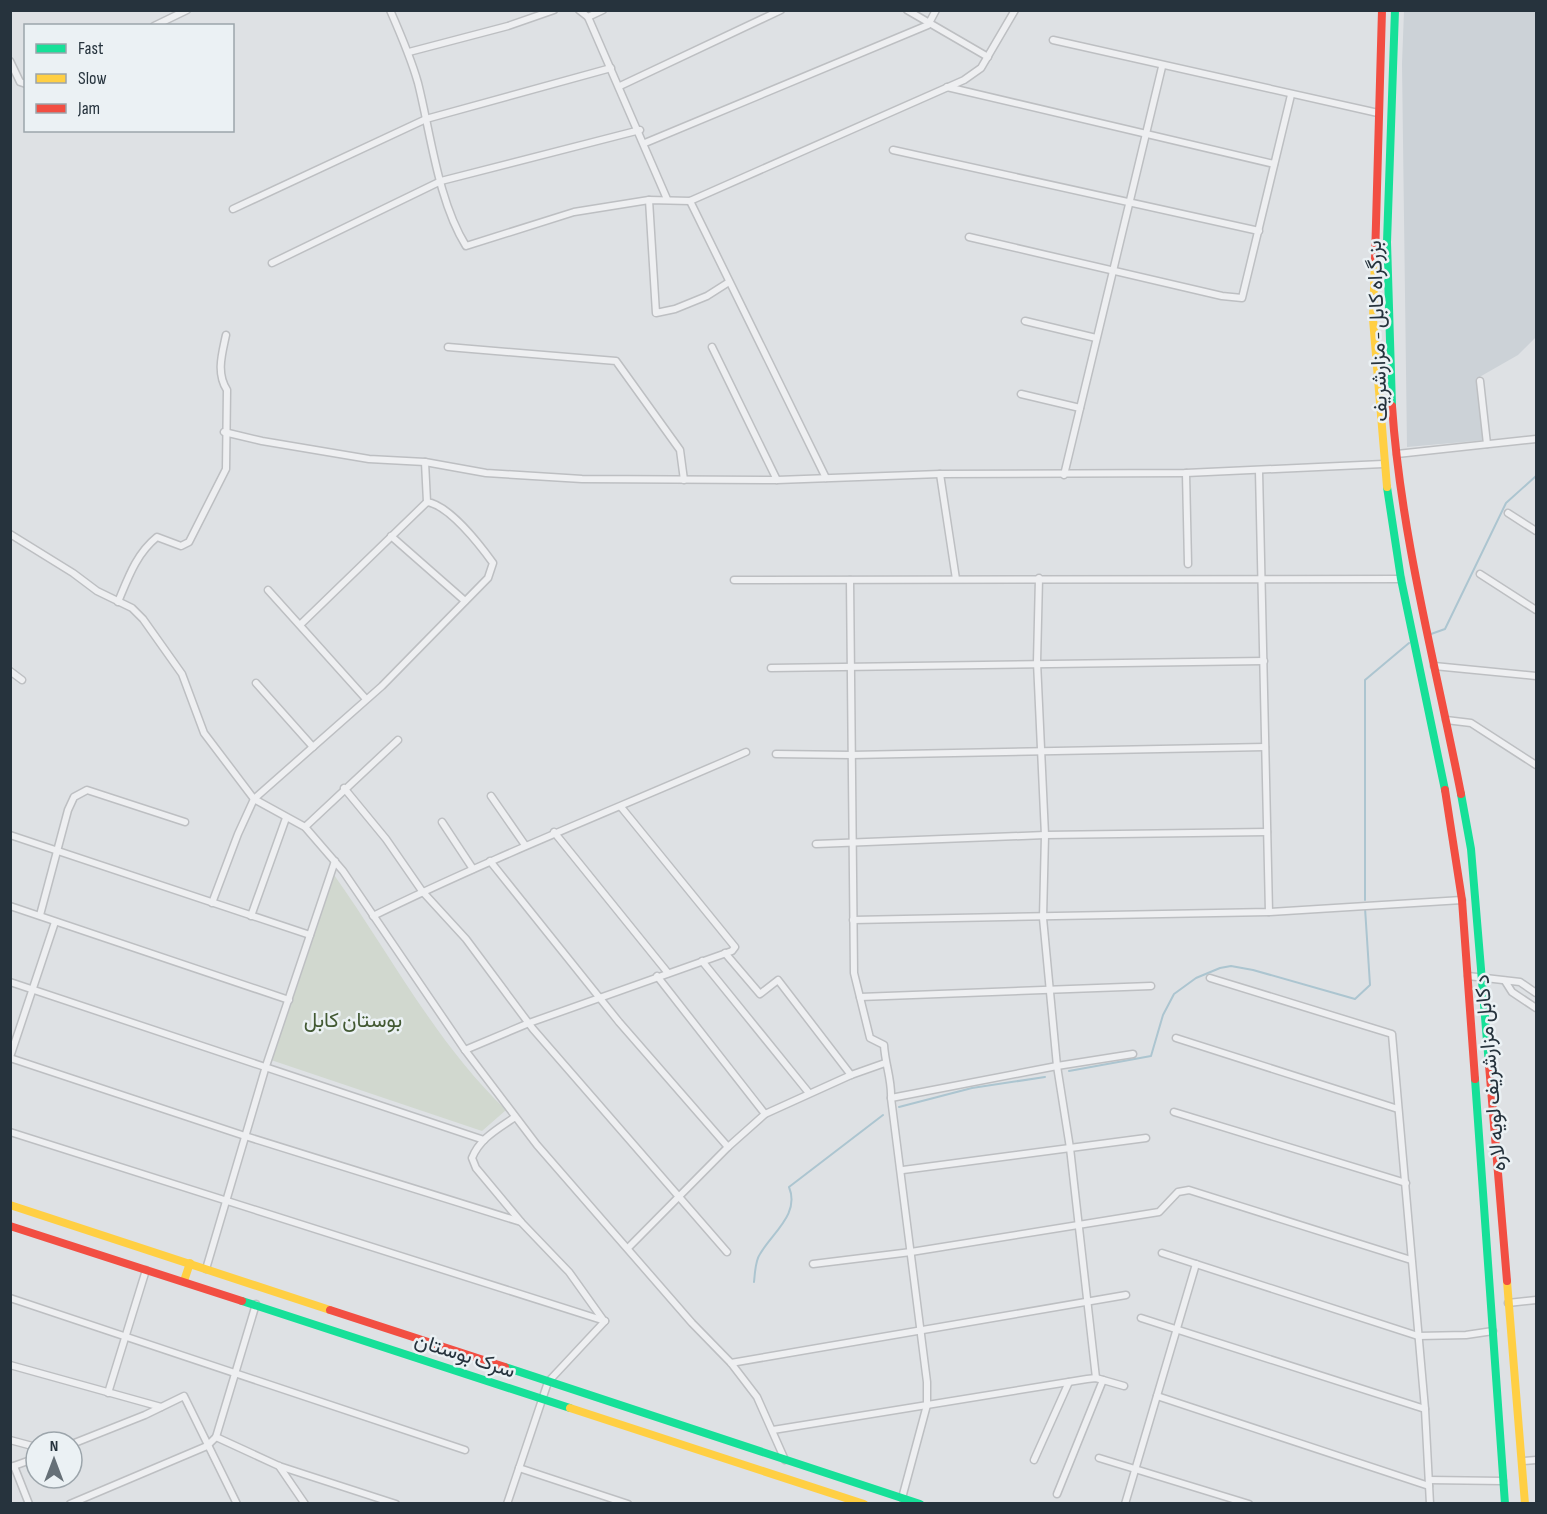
<svg xmlns="http://www.w3.org/2000/svg" width="1547" height="1514" font-family="'Sofia Sans Condensed',Vazirmatn,sans-serif">
  <rect width="100%" height="100%" fill="#dee1e4"/>
  <polygon fill="#ccd2d7" points="1404,11 1536,11 1536,337 1518,355 1476,379 1486,440 1407,447 1402,64"/>
  <path fill="#d1d8cf" d="M332 872C389 952 435 1042 506 1110L482 1131 271 1060Z"/>
  <g fill="none" stroke-linecap="round" stroke-linejoin="round">
    <g stroke="#acc5d0" stroke-width="2">
      <polyline points="1431,634 1445,629 1506,503 1536,476"/>
      <polyline points="1365,900 1365,680 1409,643"/>
      <polyline points="1069,1071 1151,1056 1163,1015 1174,994 1196,978 1220,968 1231,966 1253,970 1355,999 1370,985 1365,908"/>
      <polyline points="899,1107 972,1088 1045,1077"/>
      <path d="M754 1282C755 1274 755 1261 760 1254 773 1232 800 1214 789 1187L883 1115"/>
    </g>
    <g stroke="#bdbfc2" stroke-width="9">
      <g id="street">
        <path d="M390 10C401 35 411 58 418 83 431 135 438 201 466 246L574 212 649 200 690 201 964 80 981 68 1015 10"/>
        <polyline points="579,10 588,17 667,199"/>
        <polyline points="907,10 988,57"/>
        <polyline points="588,17 603,10"/>
        <polyline points="154,26 187,10"/>
        <polyline points="1053,40 1378,113"/>
        <polyline points="409,52 508,26 554,10"/>
        <polyline points="10,61 20,82 26,84"/>
        <polyline points="620,86 781,10"/>
        <polyline points="947,87 1274,164"/>
        <polyline points="645,143 928,25 936,10"/>
        <polyline points="893,150 1259,231"/>
        <polyline points="649,200 656,313 675,309 707,296 729,282"/>
        <polyline points="690,201 826,478"/>
        <polyline points="233,209 426,119 611,68"/>
        <polyline points="969,237 1222,296 1242,298 1291,95"/>
        <polyline points="272,263 441,181 640,130"/>
        <polyline points="1025,321 1096,338"/>
        <polyline points="448,347 616,361 680,450 684,480"/>
        <polyline points="712,347 777,480"/>
        <polyline points="1480,381 1487,444"/>
        <polyline points="1021,394 1080,408"/>
        <polyline points="224,432 262,441 369,459 425,462 486,473 582,479 777,480 940,474 1186,473 1383,464"/>
        <polyline points="1397,454 1536,439"/>
        <polyline points="1259,471 1269,912"/>
        <polyline points="1186,473 1188,564"/>
        <polyline points="940,474 956,579"/>
        <polyline points="1064,475 1162,67"/>
        <polyline points="1508,513 1536,531"/>
        <polyline points="10,534 73,573 97,591 132,608 143,619 182,674 204,733 254,799 305,827 343,871 465,1050 537,1145 692,1323 731,1363 757,1397 785,1460"/>
        <polyline points="391,536 465,601"/>
        <polyline points="1480,574 1536,610"/>
        <polyline points="1039,578 1037,662 1045,835 1043,918 1057,1066 1070,1148 1096,1378"/>
        <polyline points="734,580 1401,579"/>
        <path d="M850 580 854 973 870 1038 884 1045C885 1064 892 1080 891 1098L927 1382V1405L902 1498"/>
        <polyline points="268,590 366,699"/>
        <path d="M118 602C128 578 136 554 157 537L181 546 189 542 226 469 227 390C216 373 222 354 226 335"/>
        <polyline points="301,624 427,502"/>
        <polyline points="1434,666 1536,676"/>
        <polyline points="771,668 1264,661"/>
        <polyline points="10,671 22,680"/>
        <polyline points="256,683 313,747"/>
        <polyline points="1446,720 1471,723 1536,765"/>
        <polyline points="776,754 851,755 1265,747"/>
        <polyline points="344,788 386,839 422,891 466,939 533,1029 727,1252"/>
        <polyline points="491,796 525,845"/>
        <polyline points="442,822 473,869"/>
        <polyline points="305,827 398,740"/>
        <polyline points="554,832 668,973"/>
        <polyline points="10,835 310,935"/>
        <polyline points="816,844 1045,835 1267,832"/>
        <polyline points="490,861 619,1022 728,1147"/>
        <path d="M212 903 238 834 254 799 382 686 488 578 493 563C480 545 449 505 427 502L425 462"/>
        <polyline points="10,906 289,1000"/>
        <polyline points="40,915 68,810 74,797 87,790 185,822"/>
        <polyline points="251,916 286,818"/>
        <path d="M373 916C495 856 621 807 746 752"/>
        <polyline points="853,920 1269,912 1462,900"/>
        <polyline points="725,953 760,994 778,980 851,1075"/>
        <polyline points="702,961 809,1093"/>
        <polyline points="657,976 765,1114"/>
        <polyline points="1468,976 1520,982 1536,993"/>
        <polyline points="1210,978 1392,1034 1425,1409 1430,1504"/>
        <polyline points="1505,981 1512,992 1536,1008"/>
        <polyline points="10,982 484,1140"/>
        <polyline points="860,997 1151,986"/>
        <polyline points="1176,1038 1398,1109"/>
        <polyline points="465,1050 529,1023 732,951 735,947 621,807"/>
        <polyline points="10,1057 55,922"/>
        <polyline points="10,1058 245,1136 521,1222"/>
        <polyline points="891,1098 1057,1066 1133,1054"/>
        <polyline points="1174,1112 1406,1183"/>
        <path d="M515 1117C498 1129 480 1138 472 1158L476 1168 521 1222 569 1272 604 1321"/>
        <polyline points="10,1132 605,1321"/>
        <polyline points="903,1170 1146,1138"/>
        <polyline points="628,1248 728,1147 765,1114 851,1075 885,1063"/>
        <polyline points="1162,1253 1418,1336 1466,1335 1493,1331"/>
        <polyline points="813,1264 911,1252 1159,1212 1178,1192 1189,1190 1411,1260"/>
        <polyline points="206,1269 266,1066 335,861"/>
        <polyline points="10,1298 465,1450"/>
        <polyline points="1508,1303 1536,1300"/>
        <polyline points="1141,1318 1425,1409"/>
        <polyline points="731,1363 1126,1295"/>
        <polyline points="10,1365 161,1407"/>
        <polyline points="108,1393 146,1270"/>
        <polyline points="1157,1396 1429,1486"/>
        <polyline points="773,1430 1087,1379 1096,1378 1124,1386"/>
        <polyline points="216,1437 279,1466 396,1504"/>
        <polyline points="10,1440 36,1447"/>
        <polyline points="72,1444 145,1415 184,1396 237,1504"/>
        <polyline points="1099,1458 1249,1504"/>
        <polyline points="1034,1460 1069,1382"/>
        <polyline points="1523,1461 1536,1460"/>
        <polyline points="14,1466 29,1504"/>
        <polyline points="279,1466 305,1504"/>
        <polyline points="11,1467 36,1458"/>
        <polyline points="519,1468 628,1504"/>
        <polyline points="1429,1480 1503,1481"/>
        <polyline points="1057,1494 1103,1380"/>
        <polyline points="70,1504 207,1446 216,1437 256,1304"/>
        <polyline points="507,1504 548,1382 605,1321"/>
        <polyline points="1125,1504 1196,1264"/>
      </g>
    </g>
    <use href="#street" stroke="#eeeff1" stroke-width="6"/>
    <g stroke="#16e098" stroke-width="8">
      <polyline points="1392,406 1387,242 1395,10"/>
      <polyline points="1387,487 1401,579 1445,790"/>
      <polyline points="1461,794 1471,849 1489,1065"/>
      <polyline points="1475,1079 1505,1504"/>
      <polyline points="242,1301 570,1408"/>
      <polyline points="505,1367 920,1504"/>
    </g>
    <g stroke="#ffcf43" stroke-width="8">
      <polyline points="1375,259 1373,319 1387,487"/>
      <polyline points="10,1205 330,1310"/>
      <polyline points="184,1281 190,1263"/>
      <polyline points="1507,1281 1525,1504"/>
      <polyline points="570,1408 864,1504"/>
    </g>
    <g stroke="#f24e42" stroke-width="8">
      <polyline points="1375,259 1382,10"/>
      <path d="M1392 406C1401 537 1436 666 1461 794"/>
      <polyline points="1445,790 1462,900 1475,1079"/>
      <polyline points="1489,1065 1507,1281"/>
      <polyline points="10,1226 242,1301"/>
      <polyline points="330,1310 505,1367"/>
    </g>
  </g>
  <g text-anchor="middle" stroke-width="5" stroke-linejoin="round" paint-order="stroke">
    <g font-size="21" fill="#26333d" stroke="#ebf1f4">
      <text transform="translate(1377 331) rotate(-92)" y="7">بزرگراه کابل - مزارشریف</text>
      <text transform="translate(1490 1073) rotate(-95)" y="7">د کابل مزارشریف لویه لاره</text>
      <text transform="translate(465 1355) rotate(18)" y="7">سرک بوستان</text>
    </g>
    <g font-size="21" fill="#425933" stroke="#ebf1f4">
      <text x="353" y="1027">بوستان کابل</text>
    </g>
  </g>
  <rect width="1547" height="1514" fill="none" stroke="#26333d" stroke-width="24"/>
  <rect x="24" y="24" width="210" height="108" fill="#ebf1f4" stroke="#9ca5ab" stroke-width="1.5"/>
  <rect x="36" y="44" width="30" height="9" fill="#16e098" stroke="#9ca5ab" stroke-width="1.5"/>
  <text x="78" y="54" font-size="18" fill="#26333d">Fast</text>
  <rect x="36" y="74" width="30" height="9" fill="#ffcf43" stroke="#9ca5ab" stroke-width="1.5"/>
  <text x="78" y="84" font-size="18" fill="#26333d">Slow</text>
  <rect x="36" y="104" width="30" height="9" fill="#f24e42" stroke="#9ca5ab" stroke-width="1.5"/>
  <text x="78" y="114" font-size="18" fill="#26333d">Jam</text>
  <g transform="translate(54 1460)"><circle r="28" fill="#ebf1f4" stroke="#9ca5ab" stroke-width="1.5"/>
  <path d="M0-4.5L10 22L0 15L-10 22Z" fill="#667077"/>
  <text y="-9" font-size="16" font-weight="bold" text-anchor="middle" fill="#26333d">N</text>
  </g>
</svg>
